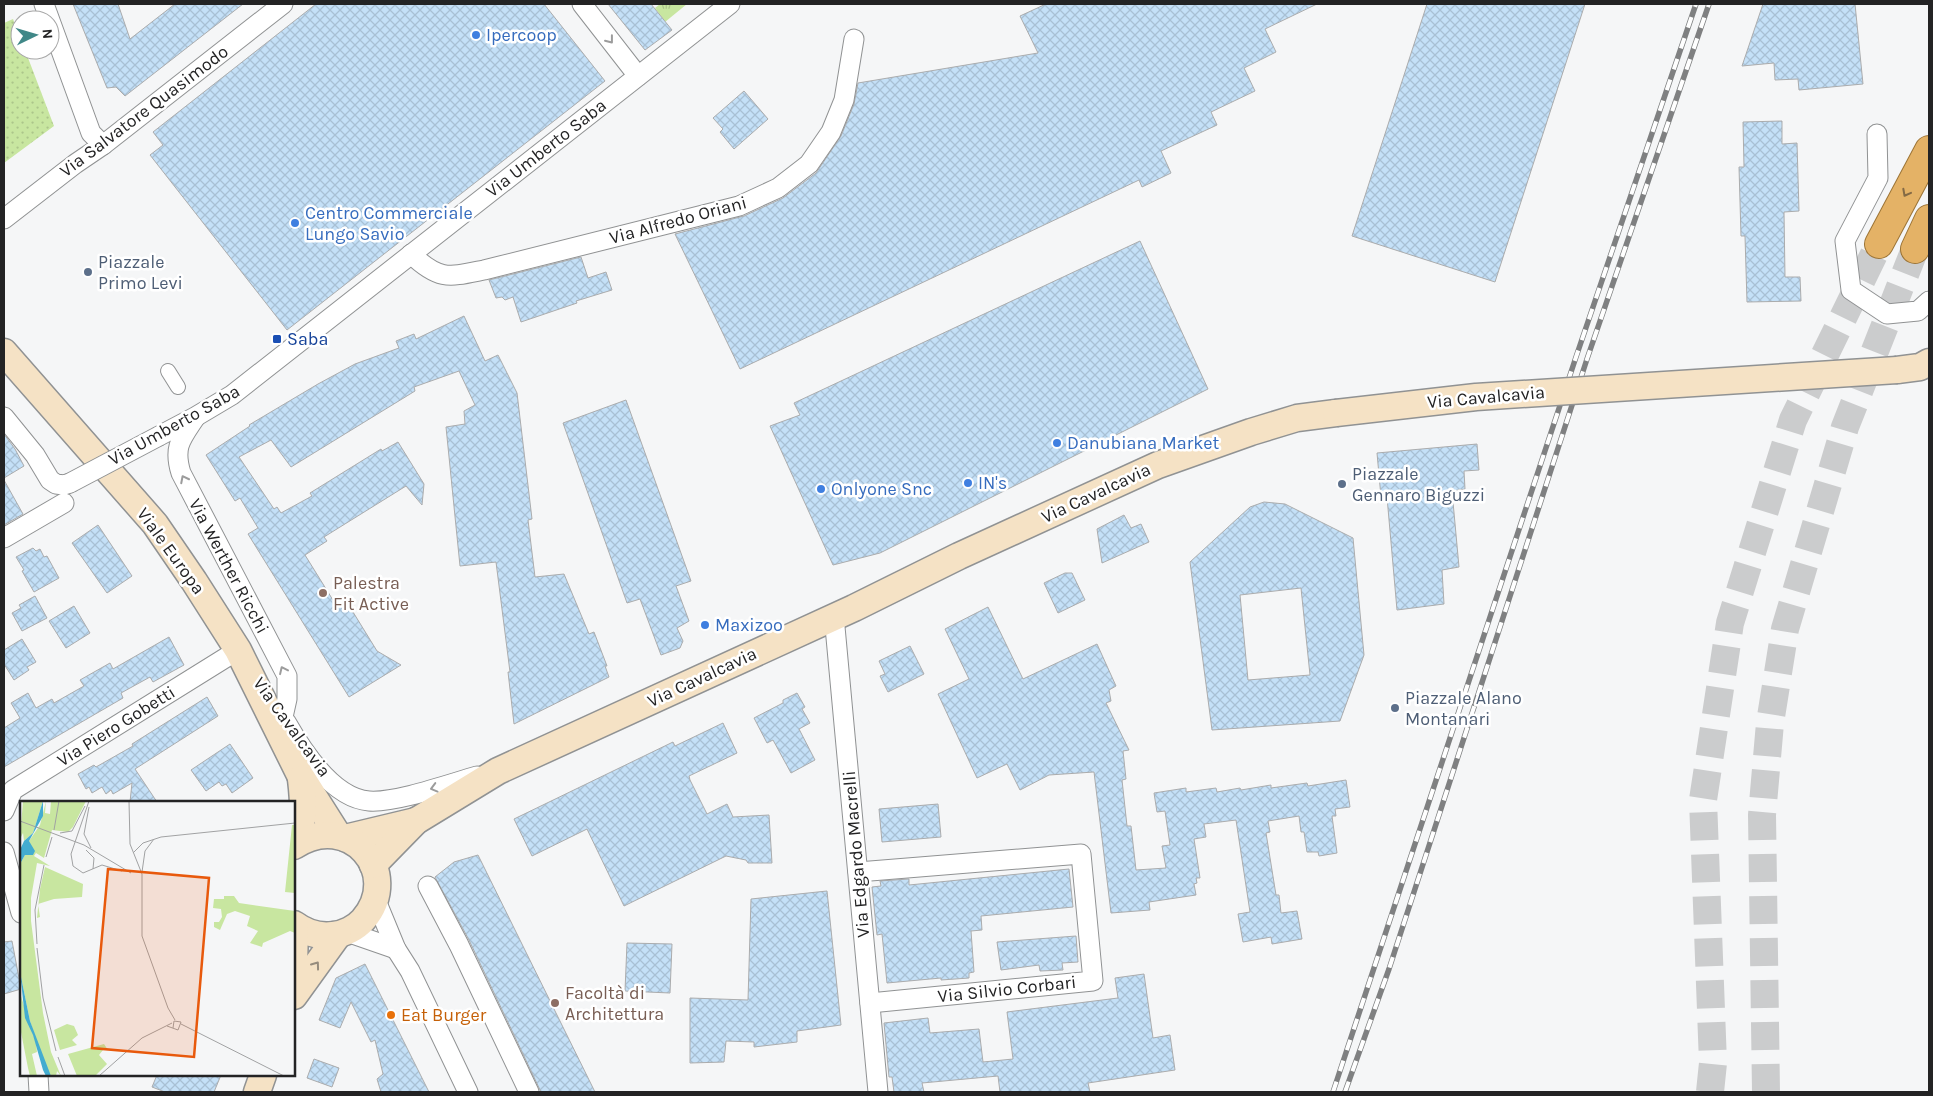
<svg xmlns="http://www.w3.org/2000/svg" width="1933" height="1096" font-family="Karla,sans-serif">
  <defs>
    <pattern id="grass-tufts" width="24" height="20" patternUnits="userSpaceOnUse" patternTransform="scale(1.25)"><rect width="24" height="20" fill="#c8e6a0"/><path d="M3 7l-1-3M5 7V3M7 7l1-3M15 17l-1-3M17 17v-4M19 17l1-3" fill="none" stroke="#acc58a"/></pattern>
    <pattern id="park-dots" width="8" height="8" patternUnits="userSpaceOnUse" patternTransform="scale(1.25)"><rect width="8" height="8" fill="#c8e6a0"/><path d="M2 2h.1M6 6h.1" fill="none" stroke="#acc58a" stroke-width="1.8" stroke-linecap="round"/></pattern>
    <pattern id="building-cross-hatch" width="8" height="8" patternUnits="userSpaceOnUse" patternTransform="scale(1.25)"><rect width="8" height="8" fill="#c4e0f7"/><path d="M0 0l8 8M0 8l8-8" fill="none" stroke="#a8c0d4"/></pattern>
  </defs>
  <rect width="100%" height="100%" fill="#f5f6f7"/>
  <polygon fill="url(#grass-tufts)" points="660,4 687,4 665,22 655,8"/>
  <polygon fill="url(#park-dots)" points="13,19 20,38 20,50 25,50 54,126 4,163 4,23"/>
  <g fill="url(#building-cross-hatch)" stroke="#abacad" fill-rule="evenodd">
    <polygon points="73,4 118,4 130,39 175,4 243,4 125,96 116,87 107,88"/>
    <polygon points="316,4 544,4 605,81 287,330 150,155 163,145 153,132"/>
    <polygon points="608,4 651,4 672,30 645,50"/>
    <polygon points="1046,4 1317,4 1265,29 1276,52 1244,68 1255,91 1211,112 1217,125 1161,151 1171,173 1142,187 1139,180 740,369 675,234 744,216 783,198 816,173 841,136 854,104 858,83 1038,53 1020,16"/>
    <polygon points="1427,4 1585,4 1495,282 1352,236"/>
    <polygon points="1763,4 1855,4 1863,84 1799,90 1798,79 1775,80 1774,63 1742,66"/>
    <polygon points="744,91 768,119 734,149 720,132 723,129 713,118"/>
    <polygon points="1782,121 1782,144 1797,143 1799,211 1784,212 1785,277 1800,277 1801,301 1747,302 1745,236 1741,236 1739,167 1744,167 1743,122"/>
    <polygon points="1140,241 1208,389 880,553 833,565 770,426 800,415 794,403"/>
    <polygon points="581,257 588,278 606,272 612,290 576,301 577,303 521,322 513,297 505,300 502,297 496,298 489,280"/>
    <polygon points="464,316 485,361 498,355 517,393 532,519 528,520 535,577 564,574 589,634 594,632 607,666 605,666 609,677 514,724 508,672 510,672 496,562 460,566 446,427 465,424 464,411 475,405 459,371 414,387 415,391 291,467 271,440 239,457 274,509 277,507 281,513 312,496 310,493 381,449 382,451 398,442 424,484 422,505 406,486 324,537 327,541 305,555 336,605 345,599 377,651 401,665 349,697 248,534 258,528 240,498 235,501 206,455 250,426 249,425 318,384 355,364 399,348 396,341 414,334 416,339"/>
    <polygon points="626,400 691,581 676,586 689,621 677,628 683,641 680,648 661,655 640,599 627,603 563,423"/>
    <polygon points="4,434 15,449 24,466 4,478"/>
    <polygon points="1477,444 1479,470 1464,471 1465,489 1452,491 1459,567 1442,570 1444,604 1397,610 1387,497 1381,497 1377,453"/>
    <polygon points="4,480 23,514 4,525"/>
    <path d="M1264 502 1285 504 1353 538 1364 655 1340 721 1212 730 1190 562 1250 507ZM1301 588 1310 675 1248 680 1240 595Z"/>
    <polygon points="1124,515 1131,528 1141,524 1149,542 1102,563 1097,529"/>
    <polygon points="98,525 132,576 107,593 72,543"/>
    <polygon points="33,548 36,551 40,549 44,557 47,556 59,578 34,592 22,571 24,570 16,557"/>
    <polygon points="1065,573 1072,573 1085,600 1058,613 1044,583"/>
    <polygon points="35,596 47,618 22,631 12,613 21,608 19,605"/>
    <polygon points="74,606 90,633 66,648 49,621"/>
    <polygon points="988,607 1023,679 1097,644 1116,686 1109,690 1111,701 1106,703 1129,750 1123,751 1126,779 1122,780 1127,826 1131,826 1136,870 1166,868 1162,846 1170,845 1165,811 1157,812 1154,793 1186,788 1186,792 1216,788 1217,792 1240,788 1241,790 1271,785 1271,788 1307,783 1308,786 1346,780 1350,807 1335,809 1336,816 1332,816 1337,853 1319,856 1318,852 1307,852 1304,832 1301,832 1299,816 1268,821 1270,832 1266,833 1276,895 1279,895 1281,913 1297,911 1302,939 1272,944 1271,937 1243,942 1238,914 1250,912 1236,820 1204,824 1206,837 1194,839 1200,878 1196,878 1197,883 1194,884 1196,895 1149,902 1150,910 1111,913 1094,772 1049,775 1020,790 1007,764 977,778 938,694 969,679 945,629"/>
    <polygon points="169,637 184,665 153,682 150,677 121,693 123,698 4,767 4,728 20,718 11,703 28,693 36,708 52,699 54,703 84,686 80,680 110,663 113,669"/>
    <polygon points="22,639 36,662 27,667 29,670 14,680 4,664 4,650"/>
    <polygon points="910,646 924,674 888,692 880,676 885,674 879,661"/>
    <polygon points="797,693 805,707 802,709 810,723 799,729 815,760 791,773 773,740 767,743 754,718 783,703 783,700"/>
    <polygon points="207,697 218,716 135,769 157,802 130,802 132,783 113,794 111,790 106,794 102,787 92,793 89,787 86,789 78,774 94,765 96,767 133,746 132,744"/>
    <polygon points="723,723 737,753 689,776 690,780 707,814 727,804 733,817 769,815 772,863 748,863 746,860 726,856 624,906 587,829 532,856 514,819 673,742 675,746"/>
    <polygon points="230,744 253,778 232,793 226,784 222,786 219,782 206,791 191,770"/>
    <polygon points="938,804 941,837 882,842 879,809"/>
    <polygon points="478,855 595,1092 541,1092 469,940 435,877 454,862"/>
    <polygon points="1069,869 1073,907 981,916 982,930 971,931 974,972 969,973 969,978 941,980 941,978 887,983 882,934 877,935 872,887 881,886 880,881 909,879 909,885"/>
    <polygon points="827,891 841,1025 797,1031 797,1042 754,1047 754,1042 726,1041 724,1062 690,1063 690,998 748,1000 751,899"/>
    <polygon points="1076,936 1078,962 1062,963 1063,970 1040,971 1039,965 1001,970 997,942"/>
    <polygon points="12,941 21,989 4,994 4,942"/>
    <polygon points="627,943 672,944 670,993 625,991"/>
    <polygon points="365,964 429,1092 381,1092 377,1079 383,1074 375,1040 371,1042 351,1002 340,1028 319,1020 336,978"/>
    <polygon points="1144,974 1153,1038 1170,1035 1175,1070 1088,1083 1090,1092 1000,1092 998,1076 922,1083 924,1092 894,1092 892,1077 889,1077 884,1023 928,1018 930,1033 979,1029 983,1062 1013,1059 1007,1012 1118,998 1115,978"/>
    <polygon points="314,1059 339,1068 332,1087 307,1078"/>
    <polygon points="157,1075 221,1075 214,1092 165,1092 152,1087"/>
  </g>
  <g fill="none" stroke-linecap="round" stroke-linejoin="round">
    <g stroke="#cbcccd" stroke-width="28" stroke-dasharray="28 14" stroke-linecap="butt">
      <polyline points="1710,1092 1713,1063 1703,800 1730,623 1793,420 1879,244"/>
      <polyline points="1766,1092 1762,815 1770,723 1785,629 1845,427 1915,249"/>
    </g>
    <g stroke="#909293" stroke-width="16">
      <polyline id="pedestrian" points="168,371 178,387"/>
    </g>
    <g stroke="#909293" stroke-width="21">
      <g id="minor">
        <polyline points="44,4 91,133 103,145"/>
        <polyline points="582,4 638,76"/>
        <polyline points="1877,134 1878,178 1845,241 1851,290 1887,314 1918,311 1929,301"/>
        <polyline points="4,219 75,164 103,145 283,4"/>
        <path d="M411 254C439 281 449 277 484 270L739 206 778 188 809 164 831 132 844 100 854 39"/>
        <polyline points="4,417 35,455 50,480 56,484 64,485 70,483"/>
        <path d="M195 418C181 439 173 447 181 473L287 676V699L283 717"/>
        <polyline points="159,436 195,417 232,395 730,4"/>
        <polyline points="4,538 64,503"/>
        <polyline points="834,616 878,1092"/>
        <path d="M286 722C302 750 332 798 369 801 396 803 449 784 477 776"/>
        <polyline points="4,811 13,790 238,650 244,659"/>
        <polyline points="4,852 21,913"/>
        <polyline points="858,872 1081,854 1093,981 870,1003"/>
        <polyline points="428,886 459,945 529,1092"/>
        <polyline points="375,898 396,949 410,971 468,1092"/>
        <polyline points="347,932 396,949"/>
        <polyline points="38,1075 39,1092"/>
      </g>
    </g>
    <g stroke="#909293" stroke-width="29">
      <g id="secondary">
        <polyline points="4,352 155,524 194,581 238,650 300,775 338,835"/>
        <polyline points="1897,370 1920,367 1929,362"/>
        <polyline points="345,838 416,821"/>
        <path d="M294 843C305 820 304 804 301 779"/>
        <path d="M294 846C349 809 404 873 363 920 356 928 344 934 333 935 318 937 306 933 294 924"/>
        <polyline points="373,865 416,821 498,771 854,608 959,556 1158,465 1251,432 1297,418 1336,413"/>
        <polyline points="294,968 295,926"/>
        <polyline points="294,996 338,935"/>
        <polyline points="257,1092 263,1075"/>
      </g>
    </g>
    <g stroke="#9c7436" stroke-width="30">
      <g id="trunk">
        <polyline points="1879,244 1929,150"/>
        <polyline points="1915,249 1929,219"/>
      </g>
    </g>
    <use href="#pedestrian" stroke="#fff" stroke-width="14"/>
    <use href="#minor" stroke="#fff" stroke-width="19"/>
    <use href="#secondary" stroke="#f5e2c5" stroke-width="26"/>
    <use href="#trunk" stroke="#e4b266" stroke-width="28"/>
    <g stroke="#7f8081" stroke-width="5.5">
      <g id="rail">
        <polyline points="1333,1092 1576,357 1696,4"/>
        <polyline points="1345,1092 1389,969 1587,359 1709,4"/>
      </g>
    </g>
    <use href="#rail" stroke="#fff" stroke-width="4" stroke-dasharray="11" stroke-linecap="butt"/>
    <g stroke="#909293" stroke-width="21" stroke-linecap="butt">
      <polyline id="minor-bridge" points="70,483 159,436"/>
    </g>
    <g stroke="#909293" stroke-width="29" stroke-linecap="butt">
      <polyline id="secondary-bridge" points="1336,413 1476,397 1897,370"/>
    </g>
    <use href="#minor-bridge" stroke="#fff" stroke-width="19"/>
    <use href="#secondary-bridge" stroke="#f5e2c5" stroke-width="26"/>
  </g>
  <defs><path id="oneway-chevron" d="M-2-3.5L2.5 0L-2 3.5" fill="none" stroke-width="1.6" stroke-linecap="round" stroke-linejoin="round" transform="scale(1.25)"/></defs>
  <g stroke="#9c9c9c">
    <use href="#oneway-chevron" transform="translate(610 40) rotate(52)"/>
    <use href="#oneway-chevron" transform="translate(184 479) rotate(-117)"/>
    <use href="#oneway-chevron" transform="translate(283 670) rotate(-115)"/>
    <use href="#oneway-chevron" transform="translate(434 788) rotate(165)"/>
  </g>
  <use stroke="#846a45" href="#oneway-chevron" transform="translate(1906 193) rotate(118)"/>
  <use stroke="#968c7d" href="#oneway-chevron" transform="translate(316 965) rotate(-54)"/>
  <g fill="#3f7fe0" stroke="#fff" stroke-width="2">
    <circle cx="476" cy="35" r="5"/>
    <circle cx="295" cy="223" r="5"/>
    <circle cx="1057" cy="443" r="5"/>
    <circle cx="968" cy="483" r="5"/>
    <circle cx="821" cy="489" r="5"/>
    <circle cx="705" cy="625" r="5"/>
  </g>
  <g fill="#5c6f8a" stroke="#fff" stroke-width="2">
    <circle cx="88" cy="272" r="5"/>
    <circle cx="1342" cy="484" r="5"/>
    <circle cx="1395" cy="708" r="5"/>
  </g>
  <rect fill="#1a4fb4" stroke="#fff" stroke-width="2" x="272" y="334" width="10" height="10" rx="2.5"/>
  <g fill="#8d6e63" stroke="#fff" stroke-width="2">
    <circle cx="323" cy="593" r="5"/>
    <circle cx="555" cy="1003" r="5"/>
  </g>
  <circle fill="#e8710a" stroke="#fff" stroke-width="2" cx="391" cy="1015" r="5"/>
  <g text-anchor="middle" stroke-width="5" stroke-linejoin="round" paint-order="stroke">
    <g font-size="18" fill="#366cbe" stroke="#fff" text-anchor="start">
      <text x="486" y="41">Ipercoop</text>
      <text x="305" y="219">Centro Commerciale<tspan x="305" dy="21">Lungo Savio</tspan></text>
      <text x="1067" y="449">Danubiana Market</text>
      <text x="978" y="489">IN's</text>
      <text x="831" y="495">Onlyone Snc</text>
      <text x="715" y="631">Maxizoo</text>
    </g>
    <g font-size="18" fill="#232324" stroke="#fff">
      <text transform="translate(144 111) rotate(-37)" y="6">Via Salvatore Quasimodo</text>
      <text transform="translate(546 148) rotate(-38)" y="6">Via Umberto Saba</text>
      <text transform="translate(678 220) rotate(-15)" y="6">Via Alfredo Oriani</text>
      <text transform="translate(1486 397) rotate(-5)" y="6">Via Cavalcavia</text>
      <text transform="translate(174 425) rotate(-29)" y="6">Via Umberto Saba</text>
      <text transform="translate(1096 493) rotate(-25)" y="6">Via Cavalcavia</text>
      <text transform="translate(171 551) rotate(54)" y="6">Viale Europa</text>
      <text transform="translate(229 566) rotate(62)" y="6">Via Werther Ricchi</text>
      <text transform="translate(702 677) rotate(-25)" y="6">Via Cavalcavia</text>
      <text transform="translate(116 726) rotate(-32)" y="6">Via Piero Gobetti</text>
      <text transform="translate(292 727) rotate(54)" y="6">Via Cavalcavia</text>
      <text transform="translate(856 854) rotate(-95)" y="6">Via Edgardo Macrelli</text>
      <text transform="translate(1007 989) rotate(-6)" y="6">Via Silvio Corbari</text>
    </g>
    <g font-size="18" fill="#4e5e75" stroke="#fff" text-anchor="start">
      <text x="98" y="268">Piazzale<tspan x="98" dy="21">Primo Levi</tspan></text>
      <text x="1352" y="480">Piazzale<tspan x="1352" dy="21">Gennaro Biguzzi</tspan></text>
      <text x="1405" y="704">Piazzale Alano<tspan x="1405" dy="21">Montanari</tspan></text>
    </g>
    <g font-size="18" fill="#164399" stroke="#fff" text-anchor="start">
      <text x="287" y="345">Saba</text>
    </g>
    <g font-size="18" fill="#785e54" stroke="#fff" text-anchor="start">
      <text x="333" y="589">Palestra<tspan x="333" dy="21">Fit Active</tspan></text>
      <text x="565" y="999">Facoltà di<tspan x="565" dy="21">Architettura</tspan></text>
    </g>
    <g font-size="18" fill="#c56008" stroke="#fff" text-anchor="start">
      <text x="401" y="1021">Eat Burger</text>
    </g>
  </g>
  <g transform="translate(20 801)">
    <rect width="275" height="275" fill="#f5f6f7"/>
    <path d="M3 0H23L13 32 4 40 3 32 0 38ZM26 0 25 12 30 13 31 0H66L53 26 48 31 32 29 24 57 16 52 14 55 30 65 17 62 11 97V120L23 212 31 251 41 275 37 270 36 275H31L25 266 10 220 0 171V63L5 54H13L9 40 20 24ZM25 66 63 83 62 96 34 98 18 103 20 116 17 117 20 88ZM0 192 16 242 17 251 12 253 17 275H10L8 267 0 226ZM47 223 54 225 58 234 52 239 57 244 40 249 34 229Z" fill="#c8e6a0"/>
    <path d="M272 24H275V92L265 91ZM204 95H214L219 102 275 110V132L270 130 243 142 242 146 230 142 238 130 227 125 230 115 215 110 207 113 200 129 194 126V121H199L202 116 201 108 193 107 194 98H204ZM84 243 88 249H83L79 254 87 263 75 275H57L48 253Z" fill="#c8e6a0"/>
    <path d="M23 0V15L9 40 15 50 13 54H5L0 63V49L4 40 13 32ZM0 171 10 220 31 275H26L23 269 13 234 5 217Z" fill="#43acd0"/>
    <path fill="none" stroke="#a1a2a3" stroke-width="1" d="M69 0 51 53 53 65 63 72 82 64 102 70M109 0 110 43 122 73V135L148 207 155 219M69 6 64 33 71 47M0 20 64 44 111 72M34 29 39 0M40 32 52 30 65 5M66 49 74 57 73 68M113 52 123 42 141 36 275 22M26 56 32 36M122 71 125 50 134 38M17 143 15 109 24 64M17 147 23 197 36 250M161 223 264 275M147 225 158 229 161 221 154 220 153 227M38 256 45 275M79 275 122 237 152 222"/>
    <path fill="#e8590c" fill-opacity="0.15" stroke="#e8590c" stroke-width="2.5" d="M88 68 189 77 174 256 72 247Z"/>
    <rect width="275" height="275" fill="none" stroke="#232324" stroke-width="2.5"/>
  </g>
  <rect width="1933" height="1096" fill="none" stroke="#232324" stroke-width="10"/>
  <g transform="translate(35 35) rotate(85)"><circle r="24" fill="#ffffff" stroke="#a7a7a7"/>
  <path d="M0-4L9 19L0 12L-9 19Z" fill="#408888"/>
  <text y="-8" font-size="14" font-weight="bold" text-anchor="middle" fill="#232324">N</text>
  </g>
</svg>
